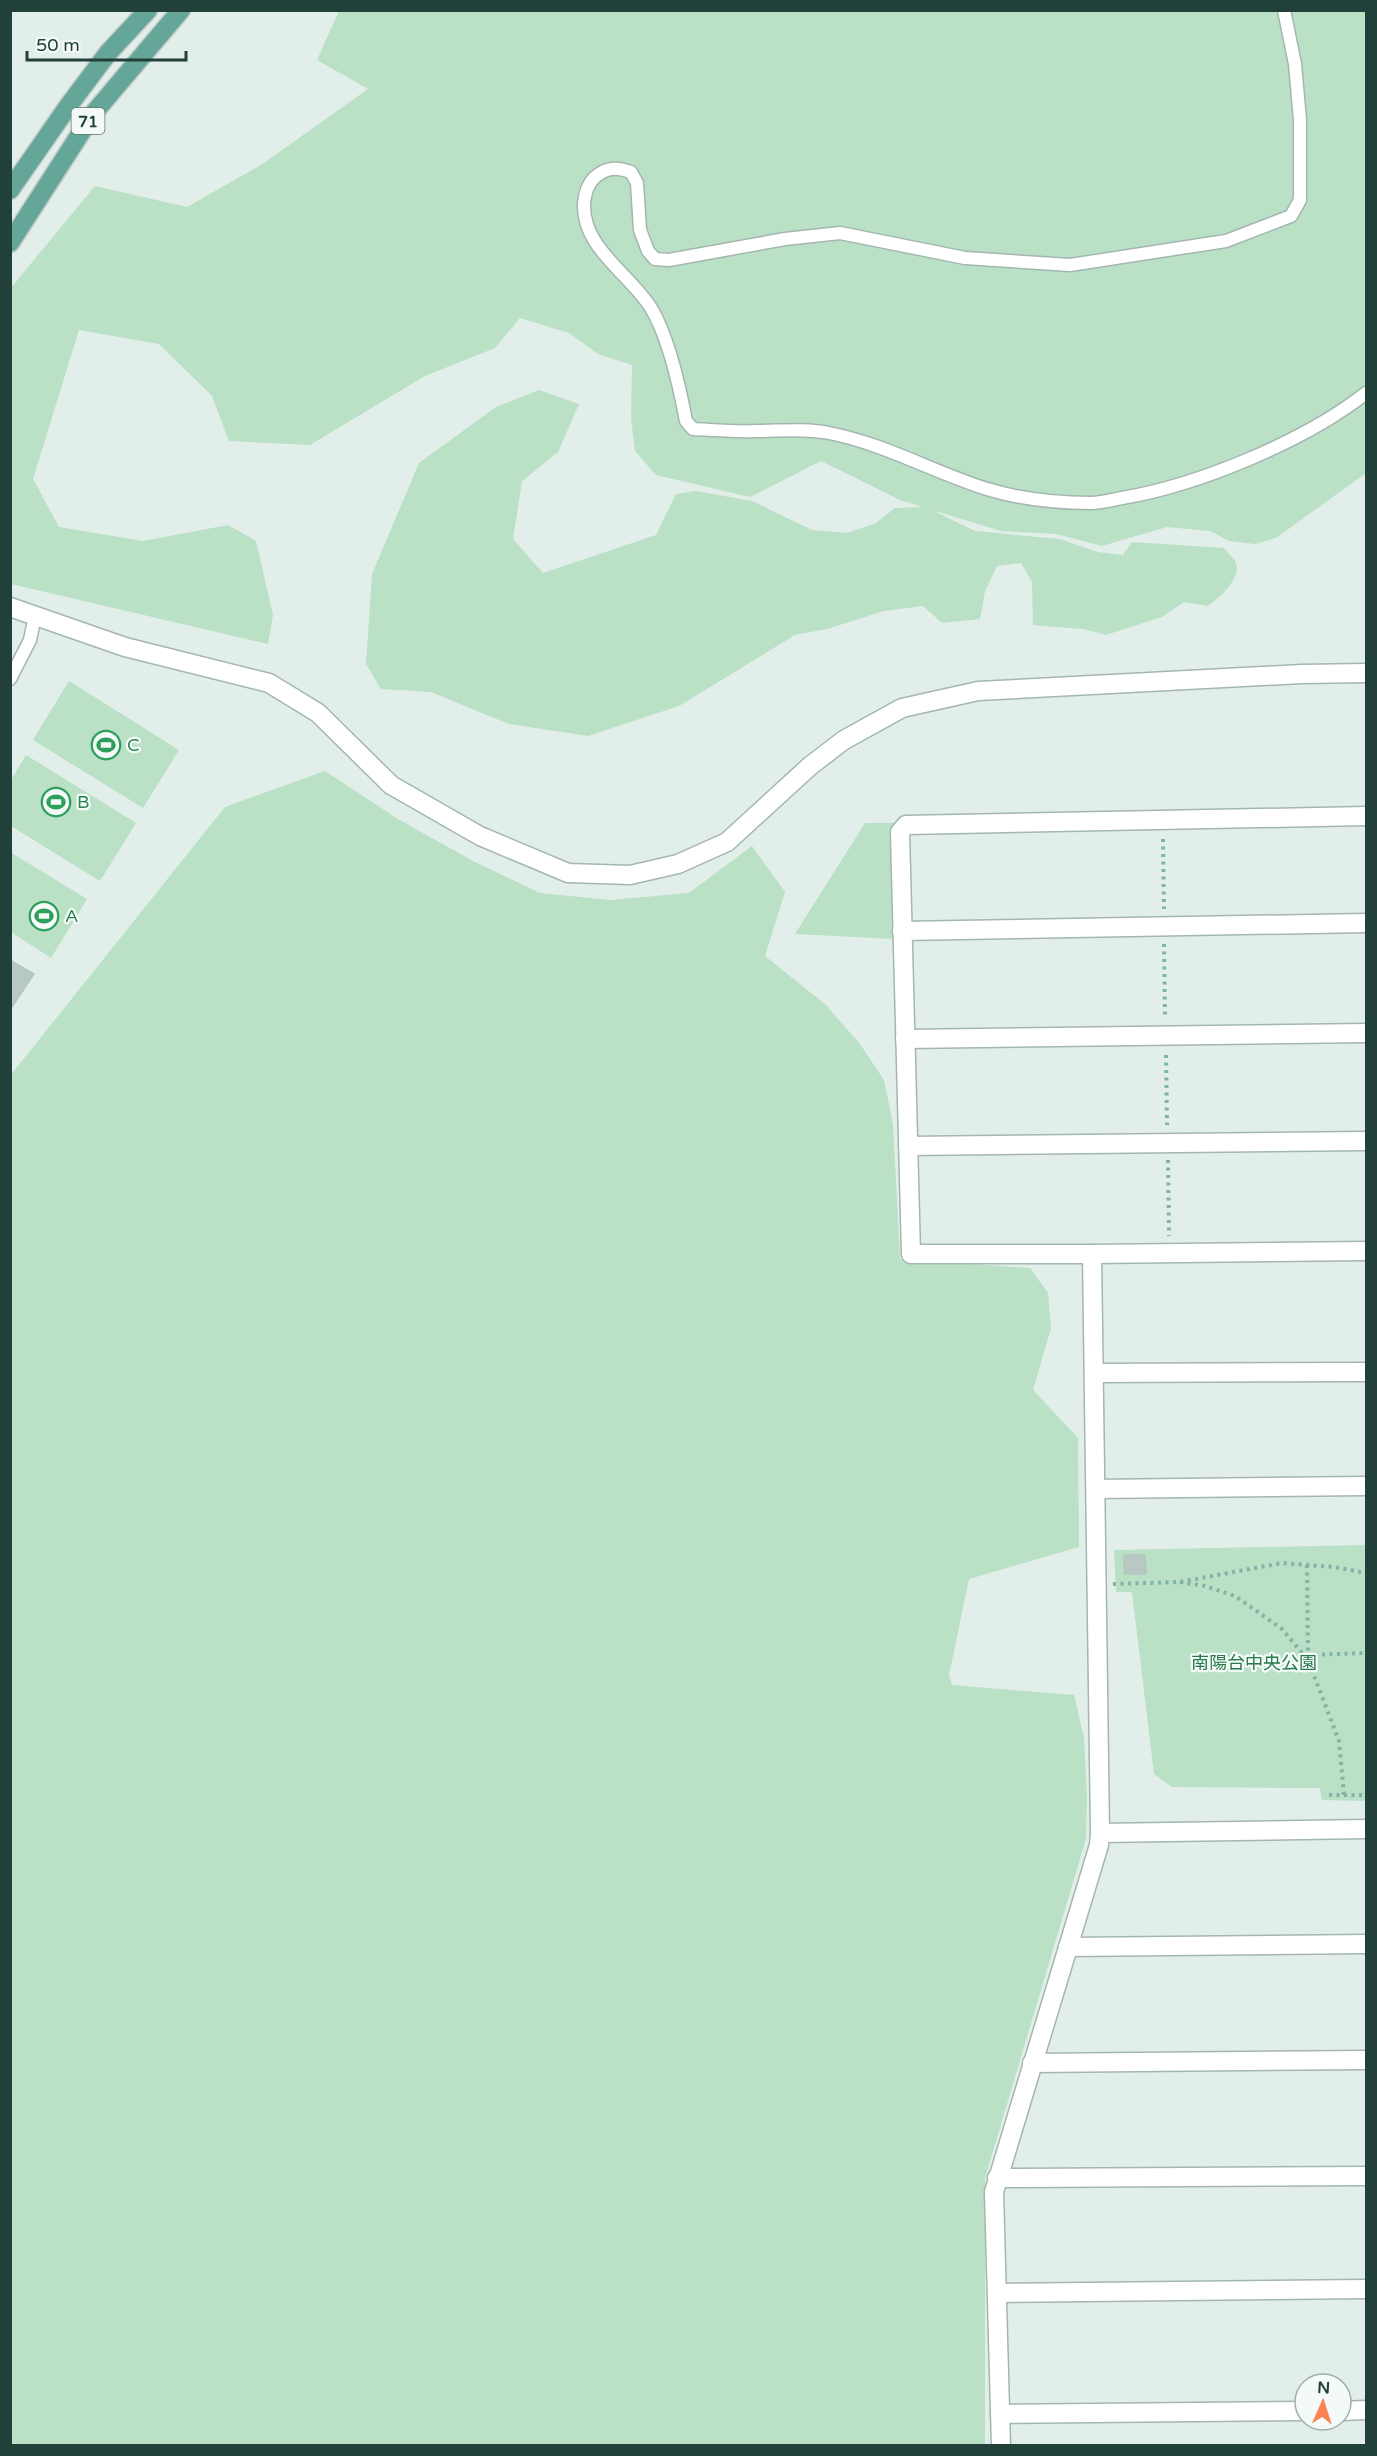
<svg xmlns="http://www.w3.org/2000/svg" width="1377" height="2456" font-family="'Varela Round','Noto Sans JP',sans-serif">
  <rect width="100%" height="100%" fill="#e2eee9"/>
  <g fill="#bae0c6">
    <path d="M339 11H1366V473L1276 538 1255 544 1229 541 1210 531 1167 527 1102 546 1056 534 1001 531 932 510 975 531 1059 539 1098 552 1123 555 1132 542 1224 548C1228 553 1234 558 1236 563 1242 578 1219 598 1208 606L1184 602 1162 617 1106 635 1083 629 1033 625 1032 582 1021 563 997 566 985 591 980 619 942 623 923 606 884 611 827 629 795 635 679 706 588 736 509 724 431 692 381 689 366 664 372 574 419 463 496 407 539 390 579 404 558 452 522 481 513 539 543 573 656 535 676 494 696 491 752 501 812 530 847 533 876 523 895 508 923 507 900 500 821 461 750 497 656 475 635 451 631 419 632 365 598 354 569 333 520 318 495 348 425 376 310 445 229 441 212 396 159 344 79 330 33 479 59 527 143 541 228 525 256 541 273 615 268 644 11 584 10 289 95 186 187 207 261 165 368 89 317 60Z"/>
    <polygon points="69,681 179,750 143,808 33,740"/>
    <polygon points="26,755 136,823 100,881 11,826 11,780"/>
    <polygon points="325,771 398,819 473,861 540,893 610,900 689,893 752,846 785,892 765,956 826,1005 860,1044 884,1080 893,1124 900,1259 1030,1268 1048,1293 1051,1328 1033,1390 1078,1438 1079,1547 969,1579 949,1675 952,1685 1074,1695 1084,1738 1087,1797 1086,1839 985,2178 985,2445 11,2445 10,1076 225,807"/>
    <polygon points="865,823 896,823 896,939 795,934"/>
    <polygon points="10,852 87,899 51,958 11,932"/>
    <polygon points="1366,1545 1366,1801 1322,1800 1320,1788 1172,1787 1154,1774 1132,1592 1116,1592 1114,1550"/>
  </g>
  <g fill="#b7c9c2" stroke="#b4c8c0" stroke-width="1.5">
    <polygon points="10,960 34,974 10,1010"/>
    <polygon points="1124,1555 1145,1555 1146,1574 1124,1574"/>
  </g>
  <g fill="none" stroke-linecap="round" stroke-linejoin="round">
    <g stroke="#a4b6b1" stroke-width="15">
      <g id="service">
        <path d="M1284 10 1295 64 1300 120V200L1291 216 1226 241 1070 265 965 258 840 233 785 239 669 260 655 259 648 251 640 230 637 183 631 172C616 167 606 167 594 178 587 185 585 193 584 203 582 248 629 273 651 308 668 336 680 389 686 421L693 429C714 430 735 432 756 431 780 431 805 428 829 433 885 444 933 472 987 489 1020 499 1057 503 1091 503 1101 503 1112 500 1122 498 1199 485 1305 441 1366 393"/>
        <polyline points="10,679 30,640 35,616"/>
      </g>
    </g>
    <g stroke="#a4b6b1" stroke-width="21">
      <g id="minor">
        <polyline points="1366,816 906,825 900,832 911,1254 1092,1254 1366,1251"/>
        <polyline points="902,931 1366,923"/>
        <polyline points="905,1039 1366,1033"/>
        <polyline points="908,1146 1366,1141"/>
        <polyline points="1094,1373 1366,1372"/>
        <polyline points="1096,1489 1366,1486"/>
        <polyline points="1100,1833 1366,1829"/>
        <polyline points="1068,1947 1366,1944"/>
        <polyline points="1032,2063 1366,2060"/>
        <polyline points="997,2178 1366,2176"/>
        <polyline points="997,2293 1366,2289"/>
        <polyline points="1341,2411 1366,2410"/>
        <polyline points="1000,2414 1305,2411"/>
        <polyline points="1001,2446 994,2192 1099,1845 1100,1833 1092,1254"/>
      </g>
    </g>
    <g stroke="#a4b6b1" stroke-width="21">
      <polyline id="tertiary" points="10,607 125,647 269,683 318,713 391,785 480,836 568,873 630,875 678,864 727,842 810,766 844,740 902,708 978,691 1302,674 1366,673"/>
    </g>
    <g stroke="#c1cac8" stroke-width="21">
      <g id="primary">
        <polyline points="10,190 69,105 108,53 148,10"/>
        <polyline points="10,243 93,114 181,10"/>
      </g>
    </g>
    <g stroke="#81b3a6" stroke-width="4" stroke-dasharray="3 4.5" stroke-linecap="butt">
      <polyline points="1163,839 1164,909"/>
      <polyline points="1164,944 1165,1017"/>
      <polyline points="1166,1055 1167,1125"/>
      <polyline points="1168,1160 1169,1236"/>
      <polyline points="1307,1565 1308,1655"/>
      <polyline points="1180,1582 1205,1586 1235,1596 1282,1629 1308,1660 1339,1741 1344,1795"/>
      <polyline points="1113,1584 1180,1582 1282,1563 1334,1567 1366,1573"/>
      <polyline points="1307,1655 1366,1653"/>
      <polyline points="1329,1795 1366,1795"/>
    </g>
    <use href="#service" stroke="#fff" stroke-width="12"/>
    <use href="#minor" stroke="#fff" stroke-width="18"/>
    <use href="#tertiary" stroke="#fff" stroke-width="18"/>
    <use href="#primary" stroke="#64a698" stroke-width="18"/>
  </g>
  <defs>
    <g id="stadium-ring" transform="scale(1.5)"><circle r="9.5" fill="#f3faf7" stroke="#2e9e5b" stroke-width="1.5"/><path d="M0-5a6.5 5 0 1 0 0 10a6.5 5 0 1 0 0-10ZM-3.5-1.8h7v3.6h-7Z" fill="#2e9e5b"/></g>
  </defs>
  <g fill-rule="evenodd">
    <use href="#stadium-ring" x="106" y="745"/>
    <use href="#stadium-ring" x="56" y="802"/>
    <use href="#stadium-ring" x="44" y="916"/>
  </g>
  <g text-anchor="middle" stroke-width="4.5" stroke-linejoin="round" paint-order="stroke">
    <rect fill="#f3faf7" stroke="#607872" stroke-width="1.5" x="71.5" y="108" width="33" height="26" rx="4.5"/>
    <g font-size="16" font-weight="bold" fill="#214039">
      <text x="88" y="127">71</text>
    </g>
    <g font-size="18" fill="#27864d" stroke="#f3faf7" text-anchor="start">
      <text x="127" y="751">C</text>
      <text x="77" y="808">B</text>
      <text x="65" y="922">A</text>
    </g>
    <g font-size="18" fill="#287a4b" stroke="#f3faf7">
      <text x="1254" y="1669">南陽台中央公園</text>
    </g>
  </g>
  <rect width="1377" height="2456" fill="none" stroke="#214039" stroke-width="24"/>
  <g transform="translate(1323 2402) rotate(3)"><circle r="28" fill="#f3faf7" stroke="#9fb0ab" stroke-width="1.5"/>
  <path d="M0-4.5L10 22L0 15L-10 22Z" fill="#fb8353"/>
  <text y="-9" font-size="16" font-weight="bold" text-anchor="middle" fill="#214039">N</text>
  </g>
  <path d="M27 51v9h159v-9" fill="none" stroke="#214039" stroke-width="3"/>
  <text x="36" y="51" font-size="18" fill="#214039" stroke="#f3faf7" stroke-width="4.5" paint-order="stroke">50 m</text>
</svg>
